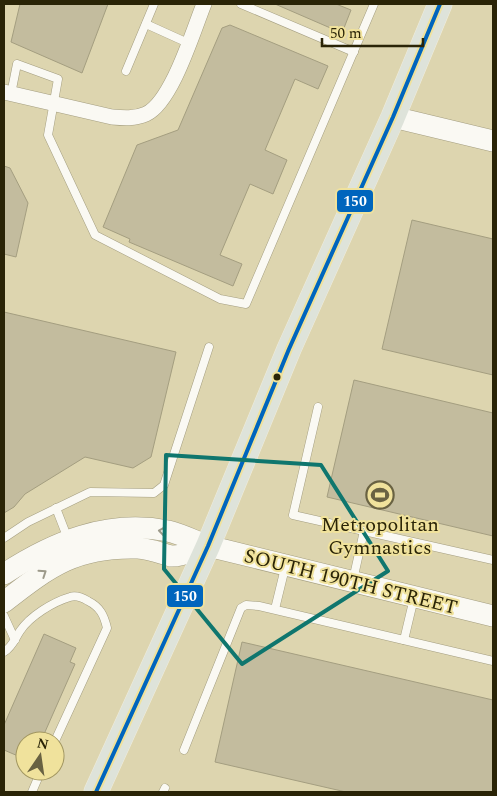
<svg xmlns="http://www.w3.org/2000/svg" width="497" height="796" font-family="Spectral,serif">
  <rect width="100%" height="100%" fill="#ddd5af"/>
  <g fill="#c3bc9e" stroke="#a49e80">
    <polygon points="20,4 108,4 82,73 11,42"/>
    <polygon points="275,4 336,4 351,10 342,33"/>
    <polygon points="230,25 328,66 318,89 295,79 265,150 287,160 273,194 250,184 220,255 242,264 233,286 129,242 130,239 103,227 137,145 178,130 222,28"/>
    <polygon points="4,166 10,168 28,203 16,257 4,254"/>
    <polygon points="412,220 493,239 493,375 382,349"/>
    <polygon points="4,312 176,352 151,457 133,468 85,457 25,494 14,507 4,513"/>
    <polygon points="354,380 493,413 493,536 327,497"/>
    <polygon points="44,634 76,648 70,662 75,664 41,741 25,741 25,759 4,750 4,725"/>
    <polygon points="242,642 493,700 493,792 346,792 215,762"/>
  </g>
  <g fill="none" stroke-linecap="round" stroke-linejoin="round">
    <g stroke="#a49e80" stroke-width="9">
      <g id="lane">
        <polyline points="241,4 354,52"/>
        <polyline points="146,24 188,43"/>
        <polyline points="126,71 154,4"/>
        <polyline points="11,94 17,64 58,79 48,135 95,235 220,299 246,304 374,4"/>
        <polyline points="318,407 293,515 493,560"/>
        <polyline points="56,508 68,539"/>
        <polyline points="4,538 28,522 90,492 154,493 164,485 209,347"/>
        <polyline points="353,580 364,531"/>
        <polyline points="275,609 285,568"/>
        <polyline points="4,616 15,640"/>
        <polyline points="404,640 414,598"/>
        <path d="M4 652C13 646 14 640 20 631 30 616 53 602 70 597 76 595 83 598 88 601 100 607 104 615 107 628L55 741"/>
        <polyline points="184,750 241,608 246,605 259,606 493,661"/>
        <polyline points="32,792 41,771"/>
        <polyline points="163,792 165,788"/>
      </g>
    </g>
    <g stroke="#a49e80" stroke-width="16">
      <path id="street" d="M4 92 112 117C123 118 135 119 146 114 172 102 193 31 204 4"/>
    </g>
    <g stroke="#a49e80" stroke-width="22">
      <g id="secondary">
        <polyline points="393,117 493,141"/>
        <path d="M4 574C53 542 108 519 168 531 181 534 195 541 208 546L493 616"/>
        <path d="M4 602C50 566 77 546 138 548 150 549 160 553 171 556 181 557 198 549 208 546"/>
      </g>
    </g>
    <g stroke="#f0ecdb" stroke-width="25">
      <polyline id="primary" points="96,792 208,546 289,349 393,117 440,4"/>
    </g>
    <use href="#lane" stroke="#faf9f3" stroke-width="8"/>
    <use href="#street" stroke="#faf9f3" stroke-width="15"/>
    <use href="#secondary" stroke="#faf9f3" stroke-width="21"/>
    <use href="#primary" stroke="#dee3da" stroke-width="24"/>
    <g stroke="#f0e29c" stroke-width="8">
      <polyline id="bus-1" points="96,792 208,546 289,349 393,117 440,4"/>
    </g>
    <use href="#bus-1" stroke="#0065bd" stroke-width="4"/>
  </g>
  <defs><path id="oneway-chevron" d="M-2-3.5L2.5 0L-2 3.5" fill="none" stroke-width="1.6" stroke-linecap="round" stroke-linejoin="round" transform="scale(1.25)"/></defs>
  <g stroke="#9c9989">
    <use href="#oneway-chevron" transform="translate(162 531) rotate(-172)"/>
    <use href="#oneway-chevron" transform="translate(43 573) rotate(-34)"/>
  </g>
  <path fill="none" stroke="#0f766e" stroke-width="4" stroke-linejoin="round" d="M166 455 321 465 388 571 242 664 164 569Z"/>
  <defs>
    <g id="stadium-ring" transform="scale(1.4375)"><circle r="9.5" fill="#f0e29c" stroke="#696242" stroke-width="1.5"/><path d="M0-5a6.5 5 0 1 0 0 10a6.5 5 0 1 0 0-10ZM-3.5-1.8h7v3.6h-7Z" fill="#696242"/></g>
  </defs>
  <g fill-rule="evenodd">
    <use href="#stadium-ring" x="380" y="495"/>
  </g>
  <circle fill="#2a2407" stroke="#f0e29c" stroke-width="2" cx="277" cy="377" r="4.5"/>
  <g text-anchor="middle" stroke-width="4" stroke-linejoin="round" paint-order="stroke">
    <g font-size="20" fill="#2a2407" stroke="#f0e29c">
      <text x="380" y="531">Metropolitan<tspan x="380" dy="23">Gymnastics</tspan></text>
    </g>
    <g font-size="20" fill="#2a2407" stroke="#f0e29c">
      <text transform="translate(351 581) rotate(14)" y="7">SOUTH 190TH STREET</text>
    </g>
  </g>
  <g stroke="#f0e29c" stroke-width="2">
    <rect x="336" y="189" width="38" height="24" rx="5" fill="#0065bd"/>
    <rect x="166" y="584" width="38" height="24" rx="5" fill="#0065bd"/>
  </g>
  <g font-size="14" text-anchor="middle" font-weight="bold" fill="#fff">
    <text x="355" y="206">150</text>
    <text x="185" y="601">150</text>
  </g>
  <rect width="497" height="796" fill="none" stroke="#2a2407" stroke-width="10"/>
  <g transform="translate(40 756) rotate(13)"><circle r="24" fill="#f0e29c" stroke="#a19660"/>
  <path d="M0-4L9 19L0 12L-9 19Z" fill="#696242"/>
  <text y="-8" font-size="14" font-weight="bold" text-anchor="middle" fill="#2a2407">N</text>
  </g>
  <path d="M322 38v8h101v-8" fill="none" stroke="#2a2407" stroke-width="2.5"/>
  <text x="330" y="38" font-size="15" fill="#2a2407" stroke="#f0e29c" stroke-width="4" paint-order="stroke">50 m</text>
</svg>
